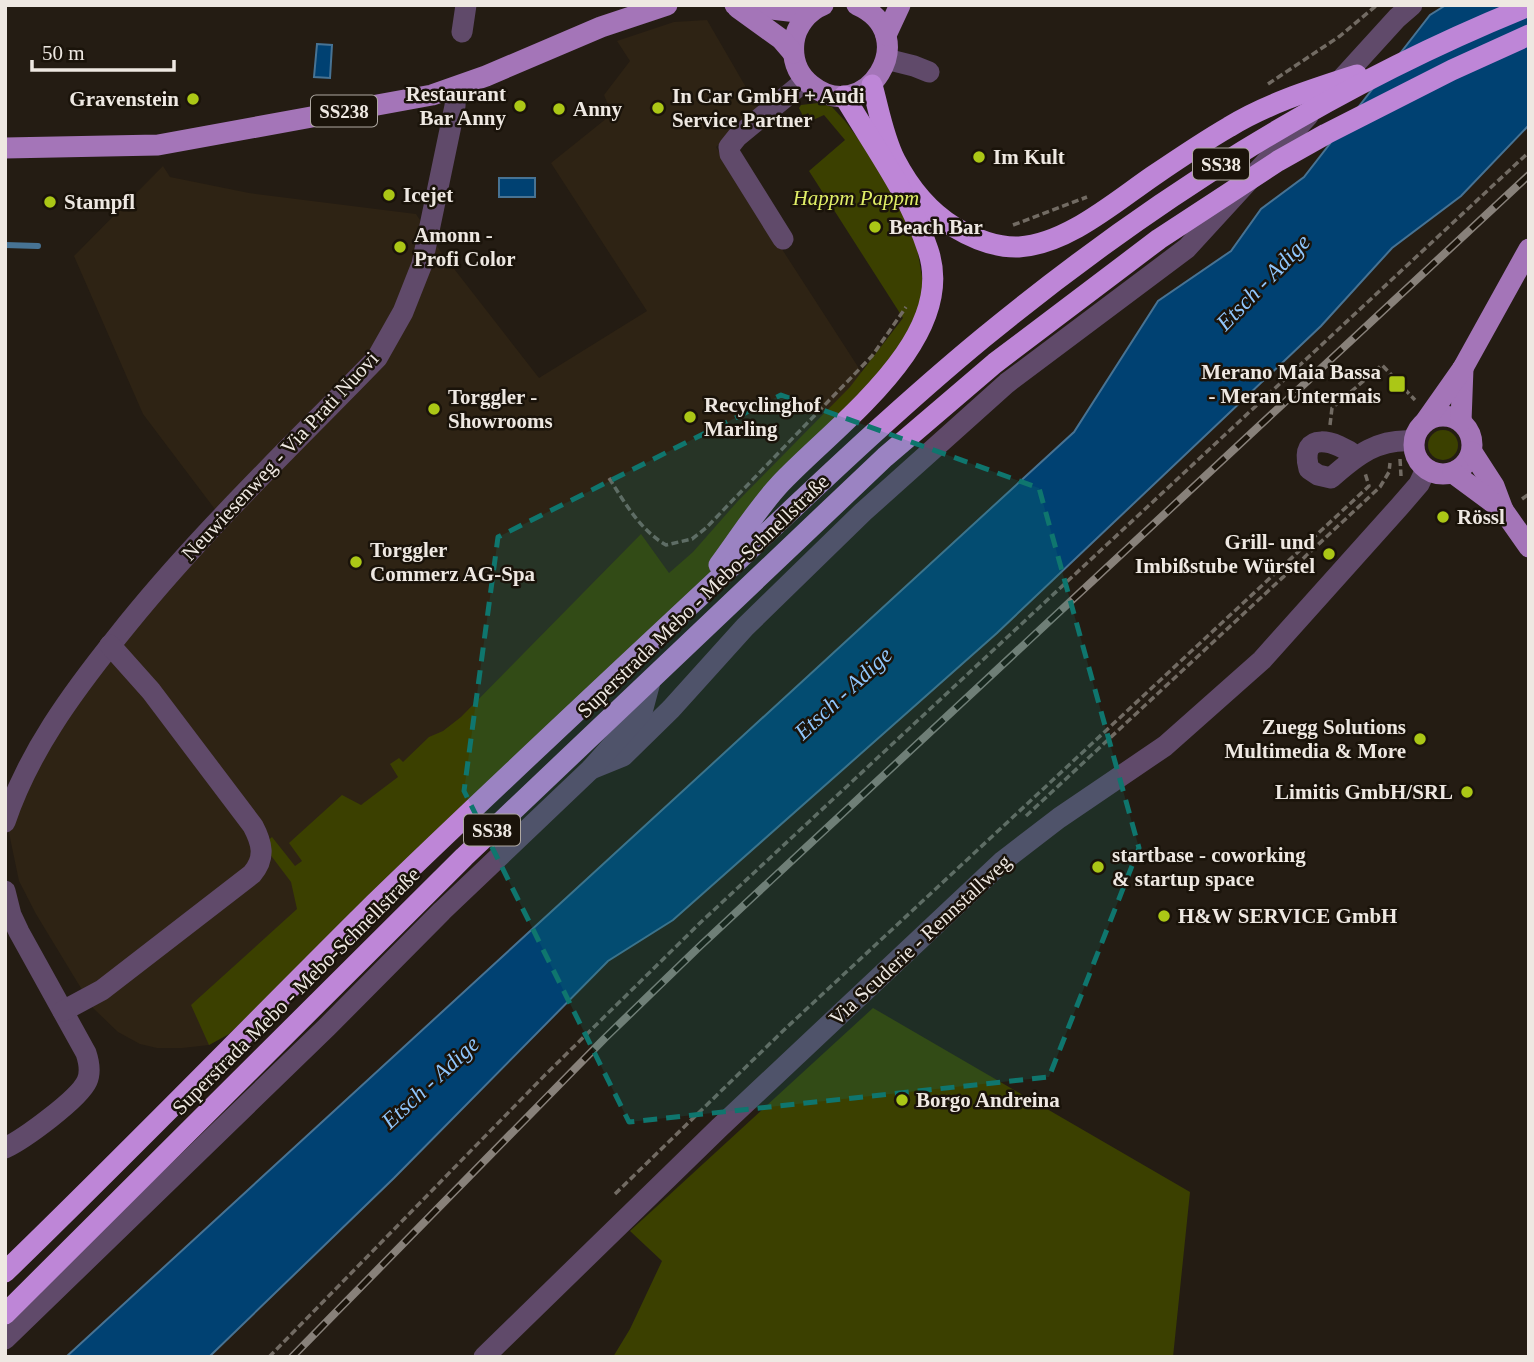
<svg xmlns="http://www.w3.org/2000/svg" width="1534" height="1362" font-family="'Times New Roman',serif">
  <rect width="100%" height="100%" fill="#241c13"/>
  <polygon fill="#2e2314" points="707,20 758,108 716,147 873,390 229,1034 209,1045 182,1048 157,1048 140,1044 118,1032 93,1008 36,914 19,881 8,828 59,713 217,512 143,414 74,256 163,166 170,177 249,193 416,214 441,252 539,378 647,311 551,163 612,114 604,95 630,61 617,41 674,22"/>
  <g fill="#3b4000">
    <polygon points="818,103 832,107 845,121 910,208 928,311 848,416 688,608 229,1034 209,1045 191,1005 297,909 291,882 263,845 272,837 295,866 302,861 289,843 342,795 361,805 398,777 390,764 399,758 403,762 429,737 443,731 461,717 641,534 669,573 693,552 737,502 850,387 903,318 809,171 845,140 824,115 813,120 808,113 803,116 799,108 801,105"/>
    <circle cx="1443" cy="445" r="15"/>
    <polygon points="873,1008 1190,1192 1173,1357 613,1357 630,1329 662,1261 630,1231"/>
  </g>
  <g fill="#004172" stroke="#477394" stroke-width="2">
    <polygon points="1446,5 1529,5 1529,125 1461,196 1392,248 1321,326 997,633 673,920 608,961 394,1178 209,1357 66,1357 1074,432 1158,301 1231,251 1261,209 1304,177 1430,15"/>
    <polygon points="317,44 332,45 330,78 314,77"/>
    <rect x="499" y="178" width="36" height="19"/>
  </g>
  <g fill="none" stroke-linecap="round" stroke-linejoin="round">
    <polyline stroke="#477394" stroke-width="6" points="5,245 38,246"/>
    <g stroke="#726b63" stroke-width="3.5" stroke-dasharray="7 3.5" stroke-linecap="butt">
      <polyline points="1268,84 1340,36 1377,5"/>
      <polyline points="1013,225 1087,197"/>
      <polyline points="1330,425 1332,408 1382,365 1415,400"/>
      <polyline points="1400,459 1401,476"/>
      <path d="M609 478C625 503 640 530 666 545L692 539 706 528 872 356 906 307"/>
      <polyline points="1522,499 1529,494"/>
      <polyline points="1026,816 1380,487 1389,472 1390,463"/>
      <polyline points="615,1194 785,1029 1369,486 1365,473"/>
      <polyline points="269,1357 545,1075 701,922 1529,152"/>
    </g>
    <g stroke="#604a6a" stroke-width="21">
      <polyline points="462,32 466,5"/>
      <polyline points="886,59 914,66 929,72"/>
      <polyline points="1336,85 1397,18 1412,5"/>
      <polyline points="783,239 730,154 729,147 737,137 805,81"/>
      <path d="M1356 456C1337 441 1298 429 1309 469L1318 475 1331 478C1357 455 1378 438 1414 441"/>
      <polyline points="591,769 623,756 671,709 745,627 863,512 1007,383 1187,248 1308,116"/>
      <path d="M5 822C28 753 72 693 117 637 196 537 289 449 377 358L403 312 422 264 455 106 456 87"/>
      <path d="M5 891 11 915 19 932 86 1053C89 1062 91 1072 87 1081 79 1099 24 1139 5 1148"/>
      <path d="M63 1011 102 990 252 874C266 858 262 843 253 826L151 691 110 645"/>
      <polyline points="5,1339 327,1027 442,911 591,769 642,712 650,682"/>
      <polyline points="484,1357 719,1128 1003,861 1059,818 1165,746 1262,660 1400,506 1419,484 1426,469"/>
    </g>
    <g stroke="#a475b8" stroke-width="21">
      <polyline points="735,5 797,12 811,11"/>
      <path d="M823 5C808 11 796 26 794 42 792 59 797 74 811 85 865 129 925 35 857 5"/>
      <polyline points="738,8 781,39 793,53"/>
      <polyline points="886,35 900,5"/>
      <polyline points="5,148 158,145 432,95 486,76 601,27 667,5"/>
      <circle cx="1443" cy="445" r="29"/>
      <polyline points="1461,421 1463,368"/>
      <polyline points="1425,422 1463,368 1529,249"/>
      <polyline points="1472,452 1494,486 1503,510 1529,547"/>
      <polyline points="1453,473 1503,510"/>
    </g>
    <g stroke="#be86d7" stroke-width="21">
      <path d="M872 85C879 110 883 136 895 160 909 187 928 211 954 227 974 239 995 248 1019 247 1067 244 1115 202 1153 176 1178 159 1203 142 1229 127 1268 103 1314 89 1357 75"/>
      <path d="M719 565C739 538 757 509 780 484 833 427 959 340 928 250 911 197 873 145 844 96"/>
      <path d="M5 1272C130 1151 251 1026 374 904 477 804 582 706 687 608 785 517 880 423 983 338 1150 201 1328 87 1529 6"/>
      <polyline points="5,1314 464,857 885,457 995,363 1159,239 1278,161 1326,134 1452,70 1529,35"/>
    </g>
    <g stroke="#88817a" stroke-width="8">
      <polyline id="rail" points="292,1357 605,1038 699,947 1529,175"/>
    </g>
    <use href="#rail" stroke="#1a130a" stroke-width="5" stroke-dasharray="16" stroke-linecap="butt"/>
  </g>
  <path fill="#0f766e" fill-opacity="0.2" stroke="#0f766e" stroke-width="5" stroke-dasharray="14 9" stroke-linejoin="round" d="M781 395 1039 488 1139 848 1049 1077 629 1122 464 791 498 537Z"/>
  <g fill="#abc716" stroke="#1a130a" stroke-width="2.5">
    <circle cx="193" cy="99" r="7"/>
    <circle cx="520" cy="106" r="7"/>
    <circle cx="658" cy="108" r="7"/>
    <circle cx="559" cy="109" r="7"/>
    <circle cx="979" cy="157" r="7"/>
    <circle cx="389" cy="195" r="7"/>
    <circle cx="50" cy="202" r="7"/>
    <circle cx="875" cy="227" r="7"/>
    <circle cx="400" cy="247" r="7"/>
    <rect x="1388" y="375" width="18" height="18" rx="3.5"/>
    <circle cx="434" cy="409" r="7"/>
    <circle cx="690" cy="417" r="7"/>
    <circle cx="1443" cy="517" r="7"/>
    <circle cx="1329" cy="554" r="7"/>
    <circle cx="356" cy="562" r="7"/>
    <circle cx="1420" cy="739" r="7"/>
    <circle cx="1467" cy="792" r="7"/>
    <circle cx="1098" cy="867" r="7"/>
    <circle cx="1164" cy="916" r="7"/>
    <circle cx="902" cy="1100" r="7"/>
  </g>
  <g text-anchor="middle" stroke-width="5" stroke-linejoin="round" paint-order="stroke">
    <g fill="#1a130a" stroke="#aea8a1" stroke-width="2">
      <rect x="311" y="95.5" width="66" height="31" rx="5"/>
      <rect x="1193" y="148.5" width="56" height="31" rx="5"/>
      <rect x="464" y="814.5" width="56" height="31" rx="5"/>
    </g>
    <g font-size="19" font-weight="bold" fill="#eee8e2">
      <text x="344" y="118">SS238</text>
      <text x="1221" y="171">SS38</text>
      <text x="492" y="837">SS38</text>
    </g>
    <g font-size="21" font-weight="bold" fill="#eee8e2" stroke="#1a130a" text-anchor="start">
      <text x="506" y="101" text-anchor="end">Restaurant<tspan x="506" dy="24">Bar Anny</tspan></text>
      <text x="672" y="103">In Car GmbH + Audi<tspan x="672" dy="24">Service Partner</tspan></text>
      <text x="179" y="106" text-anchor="end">Gravenstein</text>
      <text x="573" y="116">Anny</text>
      <text x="993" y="164">Im Kult</text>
      <text x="403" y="202">Icejet</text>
      <text x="64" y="209">Stampfl</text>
      <text x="889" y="234">Beach Bar</text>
      <text x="414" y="242">Amonn -<tspan x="414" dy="24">Profi Color</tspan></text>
      <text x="1381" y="379" text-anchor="end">Merano Maia Bassa<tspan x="1381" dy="24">- Meran Untermais</tspan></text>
      <text x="448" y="404">Torggler -<tspan x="448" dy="24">Showrooms</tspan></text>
      <text x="704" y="412">Recyclinghof<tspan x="704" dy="24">Marling</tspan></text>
      <text x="1457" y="524">Rössl</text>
      <text x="1315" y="549" text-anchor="end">Grill- und<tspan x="1315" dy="24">Imbißstube Würstel</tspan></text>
      <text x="370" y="557">Torggler<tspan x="370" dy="24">Commerz AG-Spa</tspan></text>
      <text x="1406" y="734" text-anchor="end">Zuegg Solutions<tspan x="1406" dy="24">Multimedia &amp; More</tspan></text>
      <text x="1453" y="799" text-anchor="end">Limitis GmbH/SRL</text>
      <text x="1112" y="862">startbase - coworking<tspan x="1112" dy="24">&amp; startup space</tspan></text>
      <text x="1178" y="923">H&amp;W SERVICE GmbH</text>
      <text x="916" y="1107">Borgo Andreina</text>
    </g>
    <g font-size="21" font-style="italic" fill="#e0ee67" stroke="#1a130a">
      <text x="856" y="205">Happm Pappm</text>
    </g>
    <g font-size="21" fill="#eee8e2" stroke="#1a130a">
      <text transform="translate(280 456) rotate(-47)" y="7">Neuwiesenweg - Via Prati Nuovi</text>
      <text transform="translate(703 596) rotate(-44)" y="7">Superstrada Mebo - Mebo-Schnellstraße</text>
      <text transform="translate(920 940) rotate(-43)" y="7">Via Scuderie - Rennstallweg</text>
      <text transform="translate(296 991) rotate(-45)" y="7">Superstrada Mebo - Mebo-Schnellstraße</text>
    </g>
    <g font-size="23" font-style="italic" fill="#90c6fc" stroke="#1a130a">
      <text transform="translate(1263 282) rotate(-46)" y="8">Etsch - Adige</text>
      <text transform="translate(843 693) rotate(-43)" y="8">Etsch - Adige</text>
      <text transform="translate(430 1082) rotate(-43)" y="8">Etsch - Adige</text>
    </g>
  </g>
  <rect width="1534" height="1362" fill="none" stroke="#eee8e2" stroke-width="14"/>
  <path d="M32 60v10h142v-10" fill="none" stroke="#eee8e2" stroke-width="3.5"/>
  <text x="42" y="60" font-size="21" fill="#eee8e2" stroke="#1a130a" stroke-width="5" paint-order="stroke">50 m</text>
</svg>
